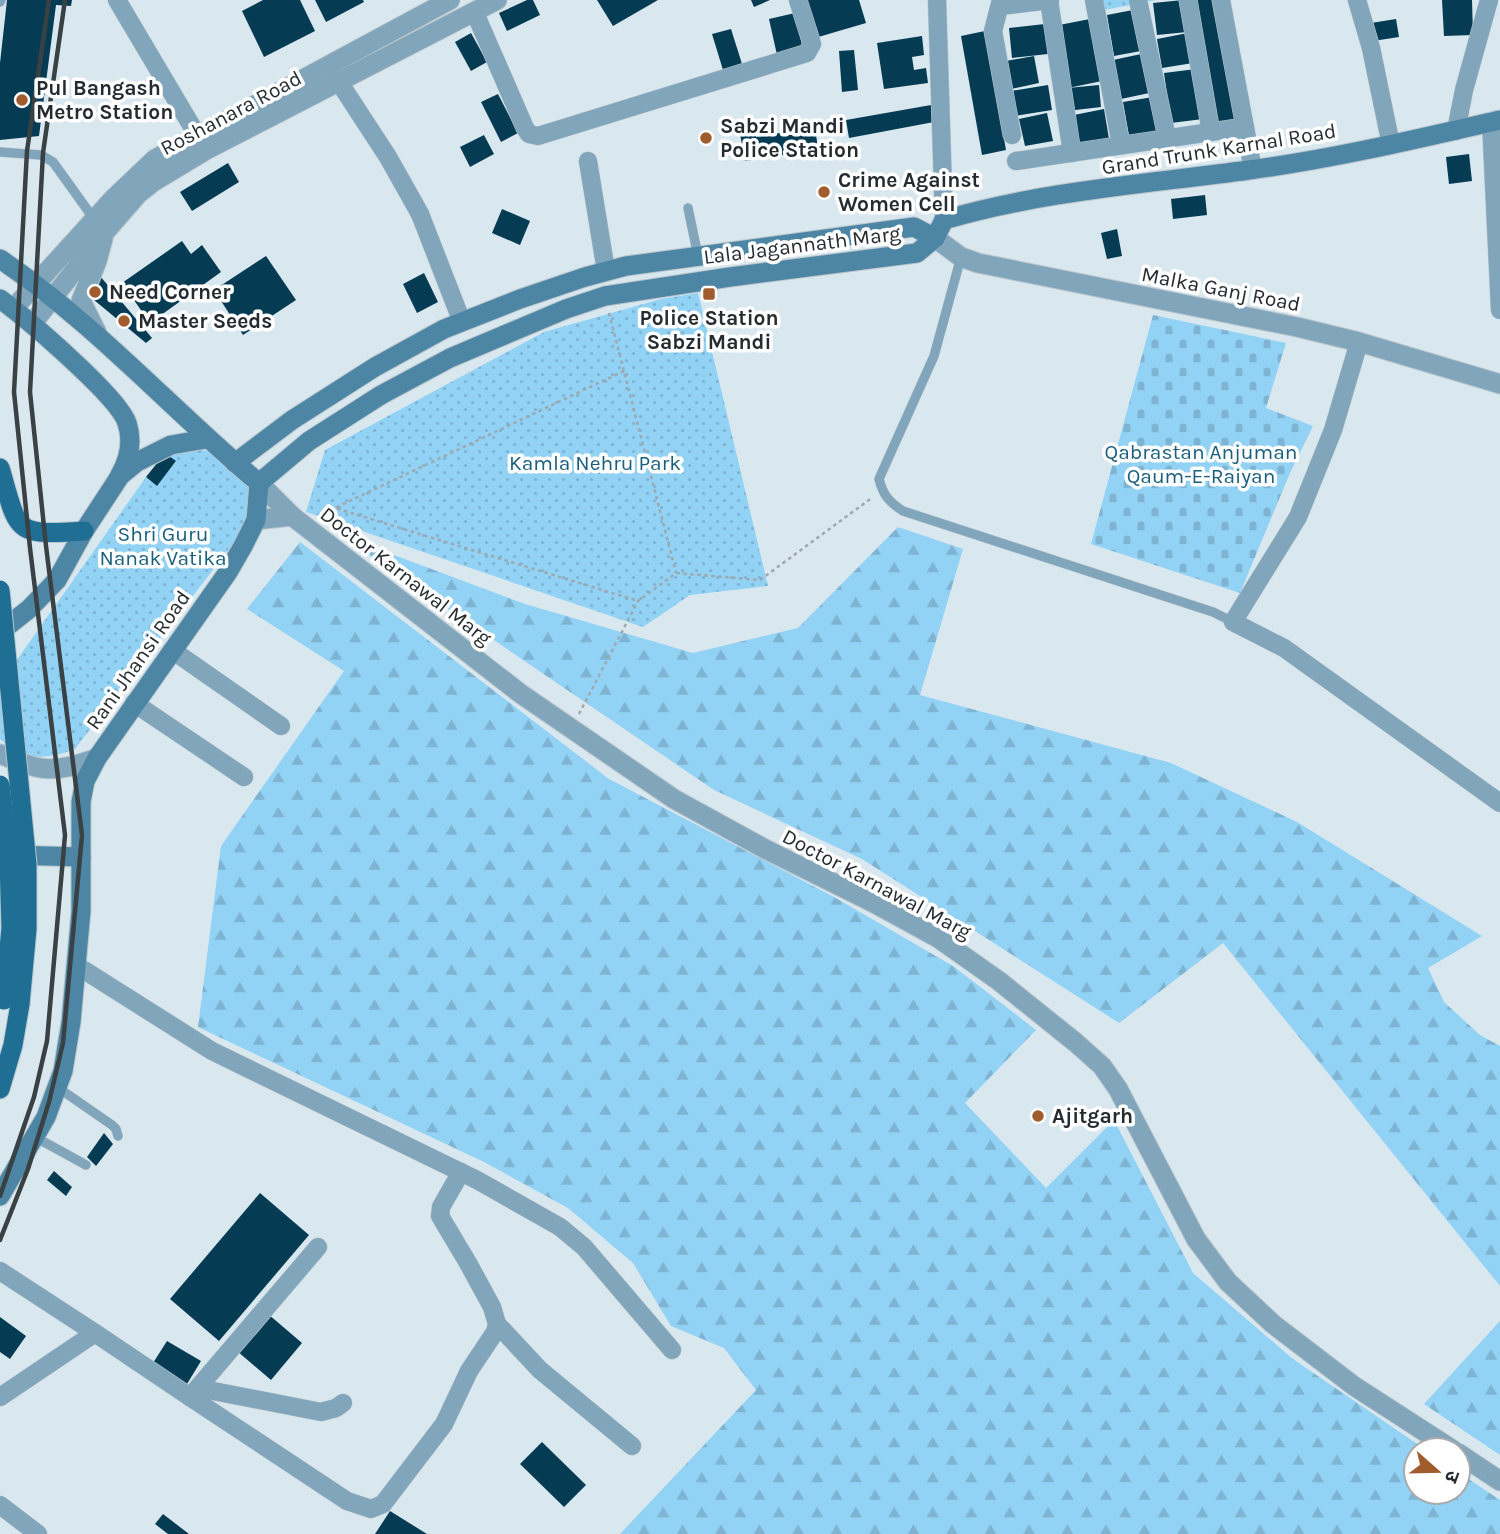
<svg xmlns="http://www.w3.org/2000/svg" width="1500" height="1534" font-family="Karla,'Noto Sans Devanagari',sans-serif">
  <defs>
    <pattern id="forest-firs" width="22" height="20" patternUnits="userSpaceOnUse" patternTransform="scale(1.75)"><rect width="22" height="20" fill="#92d2f5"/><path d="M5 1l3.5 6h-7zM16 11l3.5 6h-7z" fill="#7eb4d2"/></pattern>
    <pattern id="cemetery-stones" width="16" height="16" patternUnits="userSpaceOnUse" patternTransform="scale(1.75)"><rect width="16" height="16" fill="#92d2f5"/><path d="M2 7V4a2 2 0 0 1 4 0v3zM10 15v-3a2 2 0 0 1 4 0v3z" fill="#7eb4d2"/></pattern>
    <pattern id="park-dots" width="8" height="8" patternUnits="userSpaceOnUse" patternTransform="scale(1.75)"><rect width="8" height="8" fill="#92d2f5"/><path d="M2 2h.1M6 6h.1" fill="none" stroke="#7eb4d2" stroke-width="1.8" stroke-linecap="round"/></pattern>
  </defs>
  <rect width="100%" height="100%" fill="#d9e7ef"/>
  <g fill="url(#forest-firs)">
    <polygon points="898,527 963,549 920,695 1171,763 1297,822 1482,936 1428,968 1444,1002 1480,1035 1500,1046 1500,1286 1223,943 1119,1023 862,859 714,790 338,534 525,604 693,653 798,628"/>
    <polygon points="300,542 609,779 834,897 953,966 1036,1030 965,1103 1046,1188 1114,1120 1193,1273 1293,1359 1426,1450 1416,1450 1416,1492 1458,1492 1458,1472 1500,1500 1500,1534 620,1534 756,1390 724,1348 671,1326 633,1263 568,1208 484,1162 198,1027 221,846 344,671 247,609"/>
    <polygon points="1500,1321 1500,1455 1424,1404"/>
  </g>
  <polygon fill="url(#cemetery-stones)" points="1153,315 1286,343 1266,408 1313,426 1290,473 1240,593 1091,544"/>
  <g fill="url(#park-dots)">
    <polygon points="1089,0 1156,0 1094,12"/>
    <polygon points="698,293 768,586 690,595 643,627 306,512 325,450 544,332 661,299"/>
    <path d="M198 449 212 452 246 483 251 495 252 505 239 536 75 749C59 756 35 760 18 753 12 750 6 743 0 739V687L2 681 146 477 157 485 176 462 165 453Z"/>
  </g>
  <g fill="#053c54">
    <polygon points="7,0 72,0 71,6 56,5 39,136 0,140 0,63"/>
    <polygon points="263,0 300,0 315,31 264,57 242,11"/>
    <polygon points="315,0 363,0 364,2 326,22"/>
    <polygon points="527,0 533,0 540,15 507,31 499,13"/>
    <polygon points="597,0 658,0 613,26"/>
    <polygon points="751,0 770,0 754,7"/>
    <polygon points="804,0 859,0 866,23 815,38"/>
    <polygon points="1183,0 1187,32 1157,35 1153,3"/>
    <polygon points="1197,0 1217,0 1236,125 1216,128"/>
    <polygon points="1442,0 1472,0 1473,35 1444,36"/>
    <polygon points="1138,9 1146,50 1114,56 1107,15"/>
    <polygon points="795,13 803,49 777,55 769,19"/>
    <polygon points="1090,19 1102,81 1068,88 1099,85 1101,107 1067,111 1054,26"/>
    <polygon points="1396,19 1399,37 1373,41 1371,23"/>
    <polygon points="1045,24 1048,54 1012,58 1009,28"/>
    <polygon points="731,29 742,64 723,70 712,34"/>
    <polygon points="985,31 1006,150 982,155 961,36"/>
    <polygon points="471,33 487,62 471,71 455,42"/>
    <polygon points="1188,33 1193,63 1162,68 1157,39"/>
    <polygon points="922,36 924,55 912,57 914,70 926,68 928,83 884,89 877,43"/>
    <polygon points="854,50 858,90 842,92 839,51"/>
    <polygon points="1146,53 1154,92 1121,99 1113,60"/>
    <polygon points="1034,56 1039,83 1011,89 1006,61"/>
    <polygon points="1196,69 1203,119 1171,123 1164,73"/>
    <polygon points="1048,85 1052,110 1015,116 1011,91"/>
    <polygon points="498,94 518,133 501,142 481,102"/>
    <polygon points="1153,97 1159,131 1129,136 1123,102"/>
    <polygon points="931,105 934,122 849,138 846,120"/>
    <polygon points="1104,109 1109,139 1080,145 1074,115"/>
    <polygon points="1047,113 1053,141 1025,146 1019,119"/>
    <polygon points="815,127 818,149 745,161 740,134 755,131 756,137"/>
    <polygon points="484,135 494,154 470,167 460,147"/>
    <polygon points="1469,154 1472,181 1449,184 1446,157"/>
    <polygon points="228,163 239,182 192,211 180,192"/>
    <polygon points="1205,195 1207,215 1173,219 1171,199"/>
    <polygon points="502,209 530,221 520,245 492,233"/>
    <polygon points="1117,229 1122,256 1107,259 1101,233"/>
    <polygon points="182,241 191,254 202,245 221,272 150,323 122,283"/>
    <polygon points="266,256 296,300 243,335 214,290"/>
    <polygon points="424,273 438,302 417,313 403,284"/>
    <polygon points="100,276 152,338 146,343 88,295"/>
    <polygon points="165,453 176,461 157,486 146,477"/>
    <polygon points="104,1133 113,1144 96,1166 87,1157"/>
    <polygon points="54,1171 72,1187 66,1196 47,1180"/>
    <polygon points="260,1193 309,1235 219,1341 170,1299"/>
    <polygon points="268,1314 302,1343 271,1380 237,1351"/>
    <polygon points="0,1317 26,1336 10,1359 0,1352"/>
    <polygon points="167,1341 201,1361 187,1384 153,1363"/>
    <polygon points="542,1442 586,1485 564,1507 520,1464"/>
    <polygon points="390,1511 427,1534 375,1534"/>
    <polygon points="163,1514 189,1534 168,1534 155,1524"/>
  </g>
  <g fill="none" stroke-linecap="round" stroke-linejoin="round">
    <g stroke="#b9c5cc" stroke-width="10">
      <g id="service">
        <polyline points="0,2 1,0"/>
        <polyline points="0,152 41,155 53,162 94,219"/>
        <polyline points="688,208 698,256"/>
        <path d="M961 257 934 356 879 479C883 495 889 502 903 511L1213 612 1233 622"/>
        <polyline points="57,1087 112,1125 116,1129 118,1136"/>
        <polyline points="35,1137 86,1165"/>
      </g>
    </g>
    <g stroke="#b9c5cc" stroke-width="19">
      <g id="minor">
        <polyline points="117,0 197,135"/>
        <polyline points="937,0 944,220"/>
        <polyline points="1001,0 993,31 1012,135"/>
        <polyline points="1049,0 1072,153"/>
        <polyline points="1094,0 1121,145"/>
        <polyline points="1138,0 1167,138"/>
        <polyline points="1188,0 1211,132"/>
        <polyline points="1221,0 1253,170"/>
        <polyline points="1357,0 1371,48 1391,145"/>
        <polyline points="1000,6 1050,0"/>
        <polyline points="475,13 525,128 529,134 538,136 807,53 812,44 798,0"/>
        <polyline points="339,82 388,157 420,214 462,322"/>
        <polyline points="1491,122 1500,310"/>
        <polyline points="1456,131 1464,90 1489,0"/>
        <polyline points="588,161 606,271"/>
        <polyline points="1016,161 1244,127"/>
        <polyline points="1359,342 1333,430 1298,517 1233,622 1284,648 1500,803"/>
        <polyline points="172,650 281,726"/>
        <polyline points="134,703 244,777"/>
        <polyline points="76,965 212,1051 477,1180 560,1227 584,1247 672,1350"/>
        <polyline points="0,1271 95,1333"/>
        <polyline points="497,1324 540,1370 632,1446"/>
        <polyline points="198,1388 321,1412 336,1408 343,1403"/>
        <polyline points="0,1397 95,1333 190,1397 318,1247"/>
        <polyline points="190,1397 347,1501 371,1509 383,1504 444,1424 469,1371 495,1332 497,1324 492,1307 468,1263 440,1216 441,1207 461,1172"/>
        <polyline points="0,1505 38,1534"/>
      </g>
    </g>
    <g stroke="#b9c5cc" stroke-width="21">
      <g id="tertiary">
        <polyline points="935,238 961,257 978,263 1297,327 1359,342 1500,384"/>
        <polyline points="13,309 113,199 155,159 450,0"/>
        <polyline points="32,324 105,232 138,194 153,182 206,150 497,0"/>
        <polyline points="97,333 81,301 97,261 103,239"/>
        <polyline points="259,483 292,516 521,694 674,799 765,849 872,902 938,938 999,981 1075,1042 1102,1066 1118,1089 1196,1239 1228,1282 1273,1324 1354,1386 1453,1450"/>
        <polyline points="256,520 292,516"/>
        <path d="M0 754C42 772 53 774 97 758"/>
        <polyline points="1458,1453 1500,1481"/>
      </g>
    </g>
    <g stroke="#b9c5cc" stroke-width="21">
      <g id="secondary">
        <path d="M0 259C95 323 171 409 259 483L256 520 243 546 228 572 97 758 85 781 81 802V911L71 1022 63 1071 46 1117 0 1196"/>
        <path d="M0 299C26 318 119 397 127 423 133 441 129 459 120 475"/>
        <polyline points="235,463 292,420 375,367 444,329 520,299 585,277 626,266 914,227 935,238"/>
        <path d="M259 483 309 441 381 395 450 358 566 309 605 296 730 277 917 253 935 238 944 220C1042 191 1147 184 1249 170 1333 159 1417 139 1500 120"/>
        <polyline points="0,632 29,609 57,580 84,531 120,476 137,462 171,445 206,439"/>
        <polyline points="12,855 81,857"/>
      </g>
    </g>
    <g stroke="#b9c5cc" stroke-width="21">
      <g id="primary">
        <path d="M0 468C19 533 13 536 84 531"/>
        <polyline points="0,1089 13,1045 20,1004"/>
      </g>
    </g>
    <g stroke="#9da8af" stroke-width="2.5" stroke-dasharray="3.5 3.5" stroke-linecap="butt">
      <polyline points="609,313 676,573"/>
      <polyline points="624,371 335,508 638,601"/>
      <polyline points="579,714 638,601 676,573 760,580 873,497"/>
    </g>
    <use href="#service" stroke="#81a5ba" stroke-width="9"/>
    <use href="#minor" stroke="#81a5ba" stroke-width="18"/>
    <use href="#tertiary" stroke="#81a5ba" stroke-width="19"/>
    <use href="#secondary" stroke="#4d86a4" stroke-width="19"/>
    <use href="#primary" stroke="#1e6f93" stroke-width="19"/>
    <g stroke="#3a4145" stroke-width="4.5">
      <polyline points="0,1196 34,1097 47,1041 65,835 30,548 14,392 27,151 49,0"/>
      <polyline points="0,1240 28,1169 49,1102 63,1043 82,835 46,546 30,392 43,153 65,0"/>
    </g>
    <g stroke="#b9c5cc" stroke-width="21" stroke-linecap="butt">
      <g id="primary-bridge">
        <polyline points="0,590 27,864 27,929 20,1004"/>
        <polyline points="0,785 9,862 11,928 4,1000"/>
      </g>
    </g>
    <use href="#primary-bridge" stroke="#1e6f93" stroke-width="19"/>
  </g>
  <g fill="#a05c2d" stroke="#fff" stroke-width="2.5">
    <circle cx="22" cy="100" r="7"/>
    <circle cx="706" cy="138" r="7"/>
    <circle cx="824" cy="192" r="7"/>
    <circle cx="95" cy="292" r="7"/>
    <rect x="702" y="287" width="14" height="14" rx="3.5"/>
    <circle cx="124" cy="321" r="7"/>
    <circle cx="1038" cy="1116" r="7"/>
  </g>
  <g text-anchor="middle" stroke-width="7" stroke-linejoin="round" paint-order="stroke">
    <g font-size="21" font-weight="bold" fill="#252b2e" stroke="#fff" text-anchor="start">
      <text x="36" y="95">Pul Bangash<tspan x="36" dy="24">Metro Station</tspan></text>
      <text x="720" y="133">Sabzi Mandi<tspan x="720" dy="24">Police Station</tspan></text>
      <text x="838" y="187">Crime Against<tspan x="838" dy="24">Women Cell</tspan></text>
      <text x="109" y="299">Need Corner</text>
      <text x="709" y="325" text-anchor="middle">Police Station<tspan x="709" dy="24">Sabzi Mandi</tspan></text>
      <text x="138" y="328">Master Seeds</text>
      <text x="1052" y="1123">Ajitgarh</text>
    </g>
    <g font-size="21" fill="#252b2e" stroke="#fff">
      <text transform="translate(231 113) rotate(-28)" y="7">Roshanara Road</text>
      <text transform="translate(1219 149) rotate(-9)" y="7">Grand Trunk Karnal Road</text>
      <text transform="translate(802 245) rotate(-7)" y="7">Lala Jagannath Marg</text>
      <text transform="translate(1221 289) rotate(11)" y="7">Malka Ganj Road</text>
      <text transform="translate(406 576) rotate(38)" y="7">Doctor Karnawal Marg</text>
      <text transform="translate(138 660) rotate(-55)" y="7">Rani Jhansi Road</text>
      <text transform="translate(877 884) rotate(28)" y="7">Doctor Karnawal Marg</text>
    </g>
    <g font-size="21" fill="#185e7e" stroke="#fff">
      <text x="1201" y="459">Qabrastan Anjuman<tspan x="1201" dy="24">Qaum-E-Raiyan</tspan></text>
      <text x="595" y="470">Kamla Nehru Park</text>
      <text x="163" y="541">Shri Guru<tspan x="163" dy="24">Nanak Vatika</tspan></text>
    </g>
  </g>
  <g transform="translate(1437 1471) rotate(110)"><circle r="33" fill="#ffffff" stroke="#a8aaab" stroke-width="2"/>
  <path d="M0-5L12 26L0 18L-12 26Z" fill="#a05c2d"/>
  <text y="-10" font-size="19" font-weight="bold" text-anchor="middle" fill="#252b2e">उ</text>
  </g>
</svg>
